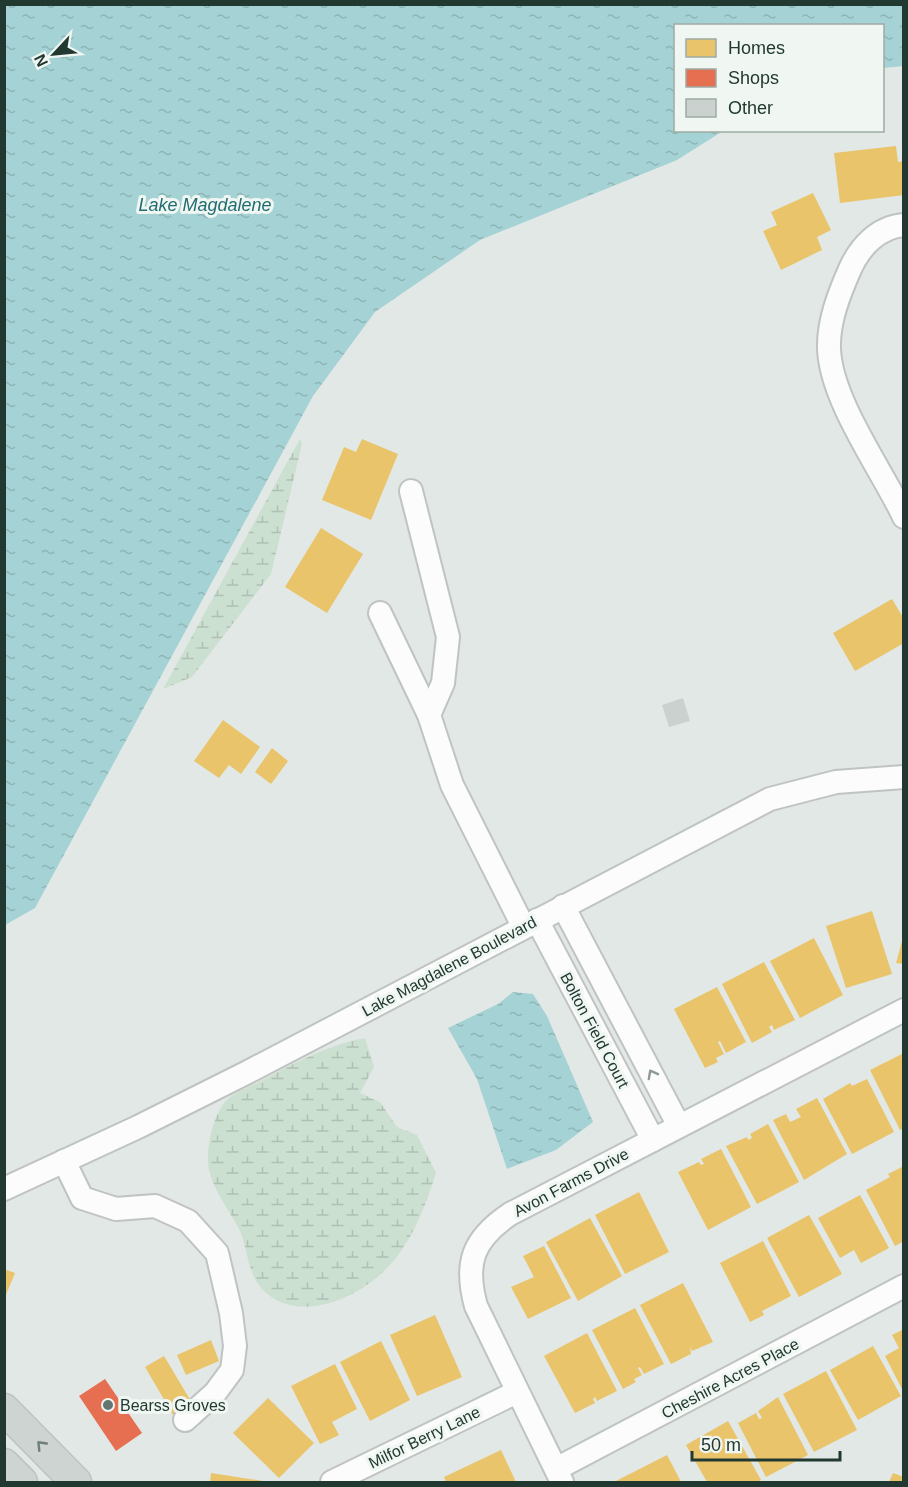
<svg xmlns="http://www.w3.org/2000/svg" width="908" height="1487" font-family="Arial,sans-serif">
  <defs>
    <pattern id="wetland-marsh" width="20" height="14" patternUnits="userSpaceOnUse" patternTransform="scale(1.5)"><rect width="20" height="14" fill="#cce0d1"/><path d="M1 5h8M5 5V1M11 12h8M15 12V8" fill="none" stroke="#afc1b4"/></pattern>
    <pattern id="water-ripples" width="26" height="14" patternUnits="userSpaceOnUse" patternTransform="scale(1.5)"><rect width="26" height="14" fill="#a5d2d4"/><path d="M2 4q2-2 4 0t4 0M15 11q2-2 4 0t4 0" fill="none" stroke="#8eb5b6"/></pattern>
  </defs>
  <rect width="100%" height="100%" fill="#e2e8e5"/>
  <g fill="url(#wetland-marsh)">
    <polygon points="300,439 302,444 271,574 192,677 163,689"/>
    <path d="M365 1038 374 1067 360 1093 380 1102 397 1127 417 1135 436 1173C425 1207 412 1243 386 1269 356 1300 296 1325 262 1289 247 1273 248 1249 240 1231 230 1211 214 1192 209 1170 205 1151 213 1111 229 1098 236 1092 248 1088 257 1083 291 1065 326 1045 365 1038Z"/>
  </g>
  <g fill="url(#water-ripples)">
    <polygon points="5,4 903,5 904,66 883,68 882,26 676,26 676,130 723,131 677,160 480,240 375,312 313,396 35,908 5,925"/>
    <polygon points="513,992 533,994 547,1016 593,1122 556,1150 507,1169 477,1079 448,1028 498,1004"/>
  </g>
  <g fill="#e9c46a">
    <polygon points="896,146 898,162 904,161 904,195 840,203 834,153"/>
    <polygon points="813,193 831,230 817,237 822,250 781,270 763,231 777,225 771,212"/>
    <polygon points="362,439 398,454 371,520 322,500 344,447 356,452"/>
    <polygon points="321,528 363,554 327,613 285,587"/>
    <polygon points="892,599 904,619 904,643 855,671 833,633"/>
    <polygon points="223,720 260,747 241,774 229,765 219,778 194,761"/>
    <polygon points="272,748 288,761 271,784 255,772"/>
    <polygon points="872,911 892,974 846,988 826,926"/>
    <polygon points="904,934 904,964 896,963"/>
    <polygon points="814,938 843,995 800,1018 770,961"/>
    <polygon points="764,962 795,1020 774,1030 772,1025 769,1027 772,1032 752,1043 722,984"/>
    <polygon points="717,987 746,1042 726,1053 720,1041 718,1042 724,1054 716,1058 718,1062 705,1068 674,1009"/>
    <polygon points="904,1053 904,1128 900,1130 870,1070"/>
    <polygon points="867,1079 894,1132 852,1154 823,1099 850,1083 852,1086"/>
    <polygon points="817,1098 847,1154 804,1180 773,1120 786,1114 790,1122 801,1117 796,1109"/>
    <polygon points="768,1124 799,1182 757,1204 726,1146 747,1137 748,1140 752,1138 750,1134"/>
    <polygon points="721,1149 751,1207 708,1230 678,1172 699,1162 701,1165 704,1164 701,1159"/>
    <polygon points="904,1166 904,1241 895,1246 866,1190 890,1177 888,1174"/>
    <polygon points="639,1192 669,1252 625,1274 595,1215"/>
    <polygon points="860,1195 889,1248 861,1263 854,1250 840,1258 818,1218"/>
    <polygon points="809,1215 842,1274 799,1297 767,1238"/>
    <polygon points="590,1218 622,1276 578,1301 546,1242"/>
    <polygon points="763,1241 791,1296 762,1311 764,1315 750,1322 720,1263"/>
    <polygon points="544,1246 571,1298 528,1319 511,1287 534,1277 523,1256"/>
    <polygon points="4,1269 15,1273 5,1297 4,1297"/>
    <polygon points="683,1283 713,1342 692,1351 690,1347 691,1354 671,1364 640,1305"/>
    <polygon points="635,1308 664,1364 644,1374 640,1367 638,1368 642,1375 634,1379 636,1382 623,1389 592,1330"/>
    <polygon points="435,1315 462,1377 417,1396 390,1335"/>
    <polygon points="904,1329 904,1393 885,1356 899,1348 892,1335"/>
    <polygon points="587,1333 617,1391 597,1401 595,1397 593,1399 595,1403 575,1413 544,1356"/>
    <polygon points="211,1340 219,1361 186,1375 177,1355"/>
    <polygon points="381,1341 410,1400 370,1421 340,1362"/>
    <polygon points="873,1346 901,1396 858,1420 830,1370"/>
    <polygon points="164,1356 195,1408 176,1420 145,1367"/>
    <polygon points="335,1364 357,1409 332,1422 339,1435 320,1444 291,1386"/>
    <polygon points="826,1371 857,1430 814,1452 783,1394"/>
    <polygon points="778,1397 808,1455 766,1477 738,1423 756,1413 759,1419 762,1418 758,1411"/>
    <polygon points="268,1398 314,1443 279,1478 233,1433"/>
    <polygon points="728,1421 761,1480 757,1482 707,1482 686,1445"/>
    <polygon points="501,1450 516,1482 446,1482 444,1477"/>
    <polygon points="667,1455 681,1482 614,1482"/>
    <polygon points="211,1473 263,1481 263,1482 210,1482"/>
    <polygon points="893,1473 904,1477 904,1482 889,1482"/>
  </g>
  <polygon fill="#e76f51" points="105,1379 142,1433 116,1451 79,1396"/>
  <polygon fill="#cbd1ce" points="683,698 690,721 669,727 662,705"/>
  <g fill="none" stroke-linecap="round" stroke-linejoin="round">
    <g stroke="#bfc4c2" stroke-width="26">
      <g id="minor">
        <path d="M904 225C878 227 860 247 850 269 839 294 828 322 829 349 831 401 882 470 904 517"/>
        <polyline points="411,491 448,637 443,683 429,715 452,785 523,926"/>
        <polyline points="380,613 429,715"/>
        <polyline points="563,906 679,1126"/>
        <polyline points="537,920 653,1140"/>
        <polyline points="64,1161 82,1198 116,1209 155,1206 188,1221 217,1253 231,1313 235,1346 232,1370 215,1393 185,1420"/>
        <polyline points="4,1189 138,1127 246,1073 770,799 836,782 904,777"/>
        <polyline points="556,1469 904,1286"/>
        <polyline points="332,1482 517,1392"/>
        <path d="M562 1482 476 1306C464 1263 473 1239 510 1214L904 1010"/>
      </g>
    </g>
    <g stroke="#bcc4c1" stroke-width="33">
      <g id="major">
        <polyline points="4,1409 76,1482"/>
        <polyline points="4,1464 22,1482"/>
      </g>
    </g>
    <use href="#minor" stroke="#fbfcfb" stroke-width="22"/>
    <use href="#major" stroke="#ced4d1" stroke-width="30"/>
  </g>
  <defs><path id="oneway-chevron" d="M-2-3.5L2.5 0L-2 3.5" fill="none" stroke-width="1.6" stroke-linecap="round" stroke-linejoin="round" transform="scale(1.5)"/></defs>
  <use stroke="#8e9a96" href="#oneway-chevron" transform="translate(652 1074) rotate(-118)"/>
  <use stroke="#6f7f79" href="#oneway-chevron" transform="translate(41 1445) rotate(-134)"/>
  <circle fill="#657670" stroke="#f0f7f3" stroke-width="2" cx="108" cy="1405" r="6"/>
  <g text-anchor="middle" stroke-width="6" stroke-linejoin="round" paint-order="stroke">
    <g font-size="16" fill="#223931" stroke="#f0f7f3">
      <text transform="translate(449 966) rotate(-28)" y="6">Lake Magdalene Boulevard</text>
      <text transform="translate(595 1030) rotate(62)" y="6">Bolton Field Court</text>
      <text transform="translate(571 1182) rotate(-28)" y="6">Avon Farms Drive</text>
      <text transform="translate(730 1378) rotate(-28)" y="6">Cheshire Acres Place</text>
      <text transform="translate(424 1437) rotate(-26)" y="6">Milfor Berry Lane</text>
    </g>
    <g font-size="16" fill="#223931" stroke="#f0f7f3" text-anchor="start">
      <text x="120" y="1411">Bearss Groves</text>
    </g>
    <g font-size="18" font-style="italic" fill="#216c71" stroke="#f0f7f3">
      <text x="205" y="211">Lake Magdalene</text>
    </g>
  </g>
  <rect width="908" height="1487" fill="none" stroke="#223931" stroke-width="12"/>
  <rect x="674" y="24" width="210" height="108" fill="#f0f7f3" stroke="#9eaba5" stroke-width="1.5"/>
  <rect x="686" y="39" width="30" height="18" fill="#e9c46a" stroke="#9eaba5" stroke-width="1.5"/>
  <text x="728" y="54" font-size="18" fill="#223931">Homes</text>
  <rect x="686" y="69" width="30" height="18" fill="#e76f51" stroke="#9eaba5" stroke-width="1.5"/>
  <text x="728" y="84" font-size="18" fill="#223931">Shops</text>
  <rect x="686" y="99" width="30" height="18" fill="#cbd1ce" stroke="#9eaba5" stroke-width="1.5"/>
  <text x="728" y="114" font-size="18" fill="#223931">Other</text>
  <g transform="translate(54 54) rotate(244)" stroke="#f0f7f3" stroke-width="4.5" paint-order="stroke">
  <path d="M0-4.5L10 22L0 15L-10 22Z" fill="#223931"/>
  <text y="-9" font-size="16" font-weight="bold" text-anchor="middle" fill="#223931">N</text>
  </g>
  <path d="M692 1451v9h148v-9" fill="none" stroke="#223931" stroke-width="3"/>
  <text x="701" y="1451" font-size="18" fill="#223931" stroke="#f0f7f3" stroke-width="4.5" paint-order="stroke">50 m</text>
</svg>
